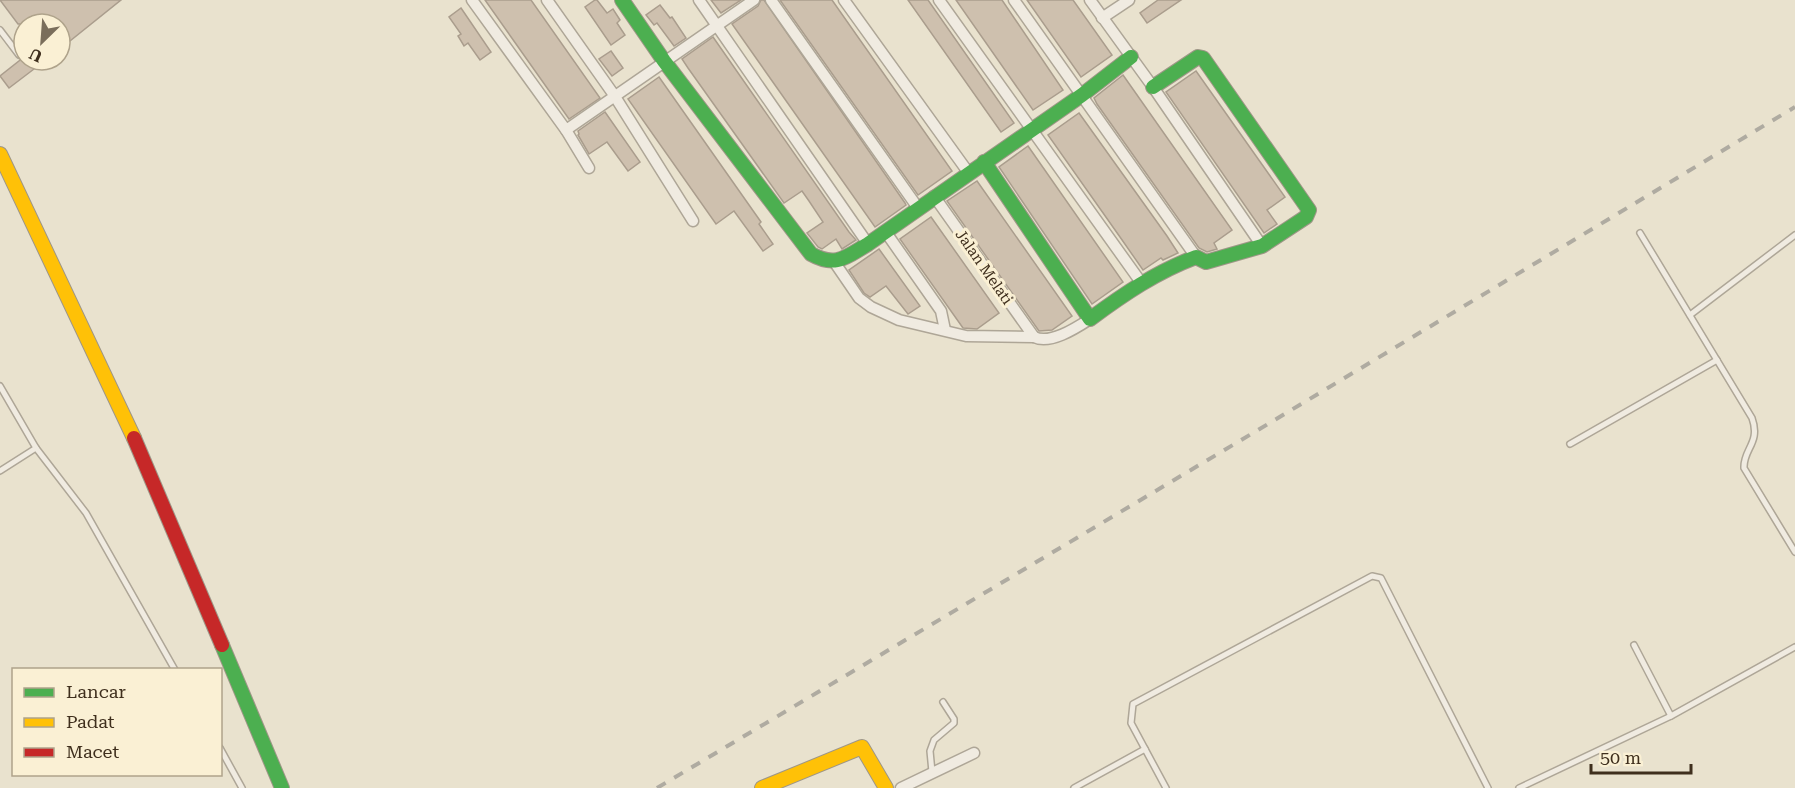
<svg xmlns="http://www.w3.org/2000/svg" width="1795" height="788" font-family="'Roboto Serif',serif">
  <rect width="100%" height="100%" fill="#e9e2ce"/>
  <g fill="#cec0ae" stroke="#aa9d8d" stroke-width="1.5">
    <polygon points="0,0 121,0 60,49 60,24 18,24"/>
    <polygon points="485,0 531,0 600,98 569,119"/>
    <polygon points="595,0 597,0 607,13 613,9 620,20 617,23 625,35 611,45 585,7"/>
    <polygon points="711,0 741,0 721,13"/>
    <polygon points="761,0 764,0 905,203 906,205 875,227 732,24 758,6"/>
    <polygon points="780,0 832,0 952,171 918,195"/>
    <polygon points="908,0 928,0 1014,123 1001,132"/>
    <polygon points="956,0 1002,0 1063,90 1033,110"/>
    <polygon points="1027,0 1073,0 1112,55 1081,77"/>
    <polygon points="1158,0 1181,0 1147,23 1140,13"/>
    <polygon points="660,5 670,18 672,17 686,38 674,46 657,23 654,25 646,15"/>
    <polygon points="461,8 491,52 480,60 468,43 464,46 458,36 461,34 449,17"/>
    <polygon points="713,37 849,232 856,240 842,249 836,239 822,249 818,247 807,233 823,222 809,201 802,191 784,203 688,68 682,59"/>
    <polygon points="611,51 623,68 612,76 599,59"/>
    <polygon points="24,57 24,60 26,60 34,69 9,88 0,76"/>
    <polygon points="1196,71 1285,197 1267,210 1277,224 1264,233 1166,92"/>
    <polygon points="1123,75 1232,230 1214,243 1217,249 1207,252 1199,248 1097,104 1094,98"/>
    <polygon points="659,77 761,222 759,224 773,244 763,251 734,211 716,224 628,99"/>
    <polygon points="605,112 640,162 628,171 607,142 589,154 578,135 579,134 578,131"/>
    <polygon points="1079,113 1167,236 1178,253 1163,260 1161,258 1143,270 1120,237 1048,135"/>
    <polygon points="1028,146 1123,282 1092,304 999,167"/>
    <polygon points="977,181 1072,316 1052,330 1039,331 947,201"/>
    <polygon points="931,217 999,313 977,329 963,328 900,239"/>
    <polygon points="879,249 920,306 908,314 886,286 870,297 864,293 849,270"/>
  </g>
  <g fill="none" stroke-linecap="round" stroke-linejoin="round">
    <g stroke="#aea697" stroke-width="8">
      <g id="lane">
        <polyline points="0,30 19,55"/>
        <path d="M1640 233 1752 418C1761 443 1743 449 1744 468L1795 552"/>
        <polyline points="1690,315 1795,235"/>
        <polyline points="0,386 36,448 86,513 175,670"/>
        <polyline points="1570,444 1717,360"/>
        <polyline points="0,471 36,448"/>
        <polyline points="1634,645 1671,716"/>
        <polyline points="220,748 242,788"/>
        <polyline points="932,772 930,751 934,740 954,723 954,719 943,702"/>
        <polyline points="1074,788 1145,749"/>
        <polyline points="1166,788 1131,723 1133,704 1372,576 1381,578 1488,788"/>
        <polyline points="1519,788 1671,716 1795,647"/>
      </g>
    </g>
    <g stroke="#aea697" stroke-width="13">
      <g id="street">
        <polyline points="472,0 566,130 754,0"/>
        <polyline points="547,0 614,95 693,221"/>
        <polyline points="699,0 868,244"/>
        <polyline points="771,0 918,208"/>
        <polyline points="844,0 968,172"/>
        <polyline points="939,0 1140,281"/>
        <polyline points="1014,0 1196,257"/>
        <polyline points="1090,0 1153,87 1262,246"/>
        <polyline points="1102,18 1129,0"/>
        <polyline points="566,130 589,168"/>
        <polyline points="934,196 1034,337"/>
        <polyline points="885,231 941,311 945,330"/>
        <path d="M835 263 859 298 871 307 899 320 966 336 1034 337C1050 345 1076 328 1090 319"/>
        <polyline points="901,788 974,753"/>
      </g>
    </g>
    <g stroke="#9e9687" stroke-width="16">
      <g id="fast">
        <path d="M622 0 664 61 811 254C836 268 846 257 868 244L1082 95 1131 57"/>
        <path d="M984 162 1090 319C1124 294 1156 272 1196 257L1206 262 1262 246 1306 217 1309 210 1203 58 1198 57 1153 87"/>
        <polyline points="222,645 282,788"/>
      </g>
    </g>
    <g stroke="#9e9687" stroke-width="16">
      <g id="slow">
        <polyline points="0,154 134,438"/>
        <polyline points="762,788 862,747 886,788"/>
      </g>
    </g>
    <g stroke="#9e9687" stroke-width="16">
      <polyline id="jam" points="134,438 222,645"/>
    </g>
    <use href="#lane" stroke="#f0ebe1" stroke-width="5"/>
    <use href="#street" stroke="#f0ebe1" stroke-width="10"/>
    <use href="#fast" stroke="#4caf50" stroke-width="14"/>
    <use href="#slow" stroke="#ffc107" stroke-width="14"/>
    <use href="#jam" stroke="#c62828" stroke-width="14"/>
    <polyline stroke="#afaba1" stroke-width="4" stroke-dasharray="10 10" stroke-linecap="butt" points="657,788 1258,430 1795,107"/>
  </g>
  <g text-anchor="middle" stroke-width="6" stroke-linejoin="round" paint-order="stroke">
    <g font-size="15" fill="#3f2f1d" stroke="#faf0d4">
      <text transform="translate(984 267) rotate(55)" y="5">Jalan Melati</text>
    </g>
  </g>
  <rect x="12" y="668" width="210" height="108" fill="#faf0d4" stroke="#afa38b" stroke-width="1.5"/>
  <rect x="24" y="688" width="30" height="9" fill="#4caf50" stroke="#afa38b" stroke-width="1.5"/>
  <text x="66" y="698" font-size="18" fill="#3f2f1d">Lancar</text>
  <rect x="24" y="718" width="30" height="9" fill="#ffc107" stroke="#afa38b" stroke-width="1.5"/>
  <text x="66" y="728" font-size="18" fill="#3f2f1d">Padat</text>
  <rect x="24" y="748" width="30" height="9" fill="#c62828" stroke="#afa38b" stroke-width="1.5"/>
  <text x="66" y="758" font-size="18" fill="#3f2f1d">Macet</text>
  <g transform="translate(42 42) rotate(205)"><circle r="28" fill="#faf0d4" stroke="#afa38b" stroke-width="1.5"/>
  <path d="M0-4.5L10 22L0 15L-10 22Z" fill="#7a6e5b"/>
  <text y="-9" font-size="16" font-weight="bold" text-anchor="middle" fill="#3f2f1d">U</text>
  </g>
  <path d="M1591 764v9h100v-9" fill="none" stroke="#3f2f1d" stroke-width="3"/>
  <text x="1600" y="764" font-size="18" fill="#3f2f1d" stroke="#faf0d4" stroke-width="4.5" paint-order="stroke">50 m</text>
</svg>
